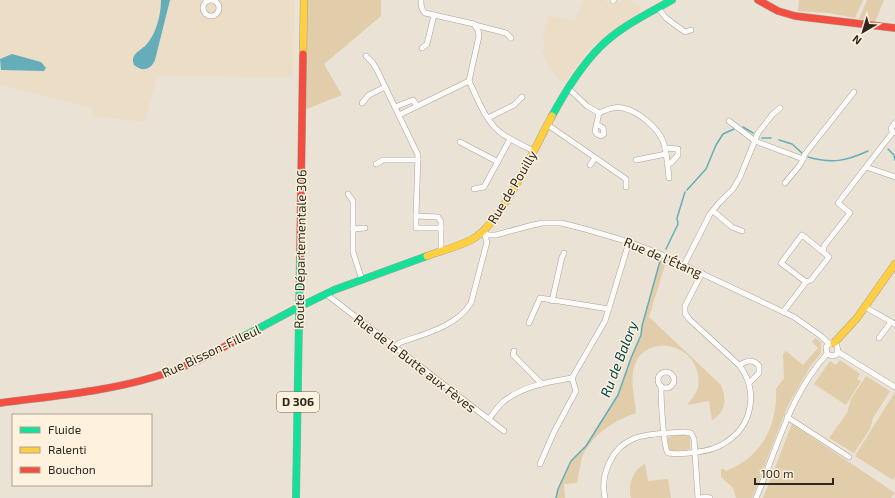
<svg xmlns="http://www.w3.org/2000/svg" width="895" height="498" font-family="'Exo 2',sans-serif">
  <rect width="100%" height="100%" fill="#eae2d4"/>
  <g fill="#ecdec6">
    <polygon points="0,0 295,0 293,77 157,76 145,122 92,116 92,108 0,85"/>
    <polygon points="583,0 604,0 613,5 615,0 621,2 622,0 629,0 640,7 640,12 621,24 620,27 597,43 595,41 574,70 573,70 572,72 573,73 568,79 561,81 548,66 542,51 545,48 544,42 542,41 547,15 575,21"/>
  </g>
  <g fill="#e1cda9">
    <polygon points="307,0 381,0 381,16 324,64 342,95 304,110"/>
    <polygon points="799,0 863,0 855,18 829,13 798,11"/>
    <polygon points="867,0 884,0 875,22 859,19"/>
    <path d="M660 261 666 262 649 317 721 385C727 399 726 412 712 420L709 401 687 405C690 401 695 395 697 390 699 386 699 379 698 375 693 342 646 335 635 364 629 379 635 398 636 413 615 420 593 434 583 455 580 463 579 474 577 483L564 484 565 498H557L558 489 571 461 586 446 618 395 631 358 641 335 642 326Z"/>
    <path d="M815 338 821 342V353L810 367 788 405 752 498H736L733 488 721 477V469H724L726 471C761 458 778 425 776 389L784 378 783 354 786 351 803 365 818 348 812 342Z"/>
    <polygon points="840,360 860,374 857,379 861,381 846,405 814,384 830,361 836,365"/>
    <polygon points="866,376 890,391 873,418 870,429 854,453 829,438 847,413 851,399"/>
    <polygon points="895,392 895,476 893,480 855,456"/>
    <polygon points="792,424 895,493 891,498 763,498"/>
    <polygon points="683,434 690,437 690,449 673,451 668,449 668,437"/>
    <path d="M645 464 648 481 668 479 671 498H631C628 486 632 470 645 464Z"/>
  </g>
  <g fill="#65aeb9">
    <path d="M161 0H170L155 60C151 70 142 72 134 65 133 62 132 59 134 56 136 52 142 49 146 45 156 34 161 15 161 0Z"/>
    <polygon points="12,54 41,62 46,68 44,71 1,70 0,59"/>
  </g>
  <g fill="none" stroke-linecap="round" stroke-linejoin="round">
    <g stroke="#65aeb9" stroke-width="1.5">
      <polyline points="743,127 753,133"/>
      <polyline points="762,138 771,138"/>
      <polyline points="779,140 792,144 802,153"/>
      <polyline points="888,149 894,155 895,160"/>
      <path d="M808 157C832 164 846 161 868 151"/>
      <polyline points="687,190 706,169 716,145 723,134 734,129"/>
      <polyline points="666,249 678,224 677,218 685,192"/>
      <polyline points="556,498 558,489 571,461 586,446 618,395 631,358 641,335 642,326 660,261"/>
    </g>
    <g stroke="#a9a399" stroke-width="6">
      <g id="street">
        <path d="M421 0C421 5 421 9 425 13L474 24 478 30 479 36 469 81"/>
        <circle cx="211" cy="8" r="8"/>
        <polyline points="613,1 614,0"/>
        <polyline points="658,8 666,18 685,32 691,30"/>
        <polyline points="475,25 506,33 511,38"/>
        <polyline points="422,48 427,44 434,15"/>
        <polyline points="366,56 372,62 376,68 418,155 416,216 438,217 441,222 441,251"/>
        <path d="M568 88 587 106 599 113C606 110 614 106 623 108 638 111 660 129 664 144 667 155 668 167 669 178"/>
        <polyline points="362,103 369,95 385,87"/>
        <polyline points="395,107 413,100 417,106"/>
        <path d="M399 115 469 81C478 99 486 124 504 135 513 141 524 146 534 151"/>
        <polyline points="488,118 514,105 522,97"/>
        <polyline points="729,121 755,141 803,159 800,165 785,183"/>
        <polyline points="895,123 891,128 892,131 895,133"/>
        <polyline points="597,124 603,128 604,134 601,136 597,134 595,131 599,113"/>
        <polyline points="548,125 626,179 626,187"/>
        <polyline points="460,142 498,162"/>
        <polyline points="665,148 678,149 678,155 671,163 667,164"/>
        <polyline points="803,159 805,154 854,92"/>
        <polyline points="636,160 666,154"/>
        <polyline points="376,164 383,160 418,160"/>
        <polyline points="590,165 595,158"/>
        <polyline points="866,167 895,177"/>
        <polyline points="474,189 484,187 510,139"/>
        <polyline points="348,194 353,201 353,252 362,280"/>
        <polyline points="713,211 732,227 742,231"/>
        <polyline points="416,216 416,228 441,228"/>
        <polyline points="353,229 365,228"/>
        <polyline points="484,232 488,235 496,235 529,226 542,223 561,223 585,229 629,242 658,253 794,317 821,336 829,344"/>
        <polyline points="684,265 710,214 719,203 733,189 740,177 758,133 772,115 780,108"/>
        <polyline points="806,282 781,263 802,235 823,252"/>
        <polyline points="326,294 504,431"/>
        <polyline points="552,301 562,257 564,253"/>
        <polyline points="865,307 895,324"/>
        <polyline points="783,312 806,282 811,280 829,257 823,252 824,246 850,213 838,203 893,132"/>
        <polyline points="529,323 540,298 609,309"/>
        <polyline points="879,338 891,322"/>
        <path d="M395 347 399 343C424 334 456 327 471 303L487 242 484 233"/>
        <polyline points="514,351 513,355 542,384"/>
        <polyline points="838,352 895,387"/>
        <polyline points="827,354 826,347 830,343 834,343 837,346 838,352"/>
        <polyline points="827,354 832,356 836,355 838,352"/>
        <path d="M739 365C747 361 753 358 759 366V373L749 383"/>
        <circle cx="666" cy="380" r="8"/>
        <path d="M661 386C661 398 663 446 668 453 682 455 711 452 723 444 753 427 759 391 739 365L689 319 685 313V306L702 273"/>
        <polyline points="787,417 849,457"/>
        <path d="M489 419C493 414 497 407 503 402 522 386 548 382 572 378L605 321 629 242"/>
        <polyline points="540,464 554,432 576,391 572,378"/>
        <path d="M605 498C600 476 611 448 633 439 645 433 671 433 685 432L691 433 694 439 698 498"/>
        <polyline points="701,498 706,497 710,498"/>
        <path d="M756 498C777 449 790 394 827 354"/>
      </g>
    </g>
    <g stroke="#a9a399" stroke-width="8">
      <g id="fast">
        <path d="M552 116C565 92 580 67 600 47 620 27 647 14 672 0"/>
        <polyline points="235,341 295,309 334,290 427,256"/>
        <polyline points="296,498 300,257"/>
      </g>
    </g>
    <g stroke="#a9a399" stroke-width="8">
      <g id="slow">
        <polyline points="303,54 304,0"/>
        <path d="M427 256C441 251 457 247 471 240 502 224 534 148 552 116"/>
        <polyline points="834,343 857,318 895,264"/>
      </g>
    </g>
    <g stroke="#a9a399" stroke-width="8">
      <g id="jam">
        <polyline points="758,0 778,11 795,16 895,28"/>
        <polyline points="300,257 303,54"/>
        <path d="M0 403C52 396 104 392 154 377 183 369 209 355 235 341"/>
      </g>
    </g>
    <use href="#street" stroke="#fcfbf9" stroke-width="5"/>
    <use href="#fast" stroke="#16e098" stroke-width="7"/>
    <use href="#slow" stroke="#ffcf43" stroke-width="7"/>
    <use href="#jam" stroke="#f24e42" stroke-width="7"/>
  </g>
  <g text-anchor="middle" stroke-width="3" stroke-linejoin="round" paint-order="stroke">
    <rect fill="#fef2de" stroke="#6c6458" stroke-width="1" x="277" y="392" width="42" height="20" rx="3"/>
    <g font-size="12" font-weight="bold" fill="#2d271e">
      <text x="298" y="406">D 306</text>
    </g>
    <g font-size="13" fill="#2d271e" stroke="#fef2de">
      <text transform="translate(512 187) rotate(-59)" y="5">Rue de Pouilly</text>
      <text transform="translate(300 249) rotate(-89)" y="5">Route Départementale 306</text>
      <text transform="translate(663 257) rotate(23)" y="5">Rue de l'Étang</text>
      <text transform="translate(211 351) rotate(-25)" y="5">Rue Bisson-Filleul</text>
      <text transform="translate(415 363) rotate(38)" y="5">Rue de la Butte aux Fèves</text>
    </g>
    <g font-size="14" font-style="italic" fill="#044551" stroke="#fef2de">
      <text transform="translate(619 359) rotate(-69)" y="5">Ru de Balory</text>
    </g>
  </g>
  <rect x="12" y="414" width="140" height="72" fill="#fef2de" stroke="#aaa191"/>
  <rect x="20" y="427" width="20" height="6" fill="#16e098" stroke="#aaa191"/>
  <text x="48" y="434" font-size="12" fill="#2d271e">Fluide</text>
  <rect x="20" y="447" width="20" height="6" fill="#ffcf43" stroke="#aaa191"/>
  <text x="48" y="454" font-size="12" fill="#2d271e">Ralenti</text>
  <rect x="20" y="467" width="20" height="6" fill="#f24e42" stroke="#aaa191"/>
  <text x="48" y="474" font-size="12" fill="#2d271e">Bouchon</text>
  <g transform="translate(863 32) rotate(218)" stroke="#fef2de" stroke-width="3" paint-order="stroke">
  <path d="M0-3L7 15L0 10L-7 15Z" fill="#2d271e"/>
  <text y="-6" font-size="11" font-weight="bold" text-anchor="middle" fill="#2d271e">N</text>
  </g>
  <path d="M755 478v6h78v-6" fill="none" stroke="#2d271e" stroke-width="2"/>
  <text x="761" y="478" font-size="12" fill="#2d271e" stroke="#fef2de" stroke-width="3" paint-order="stroke">100 m</text>
</svg>
